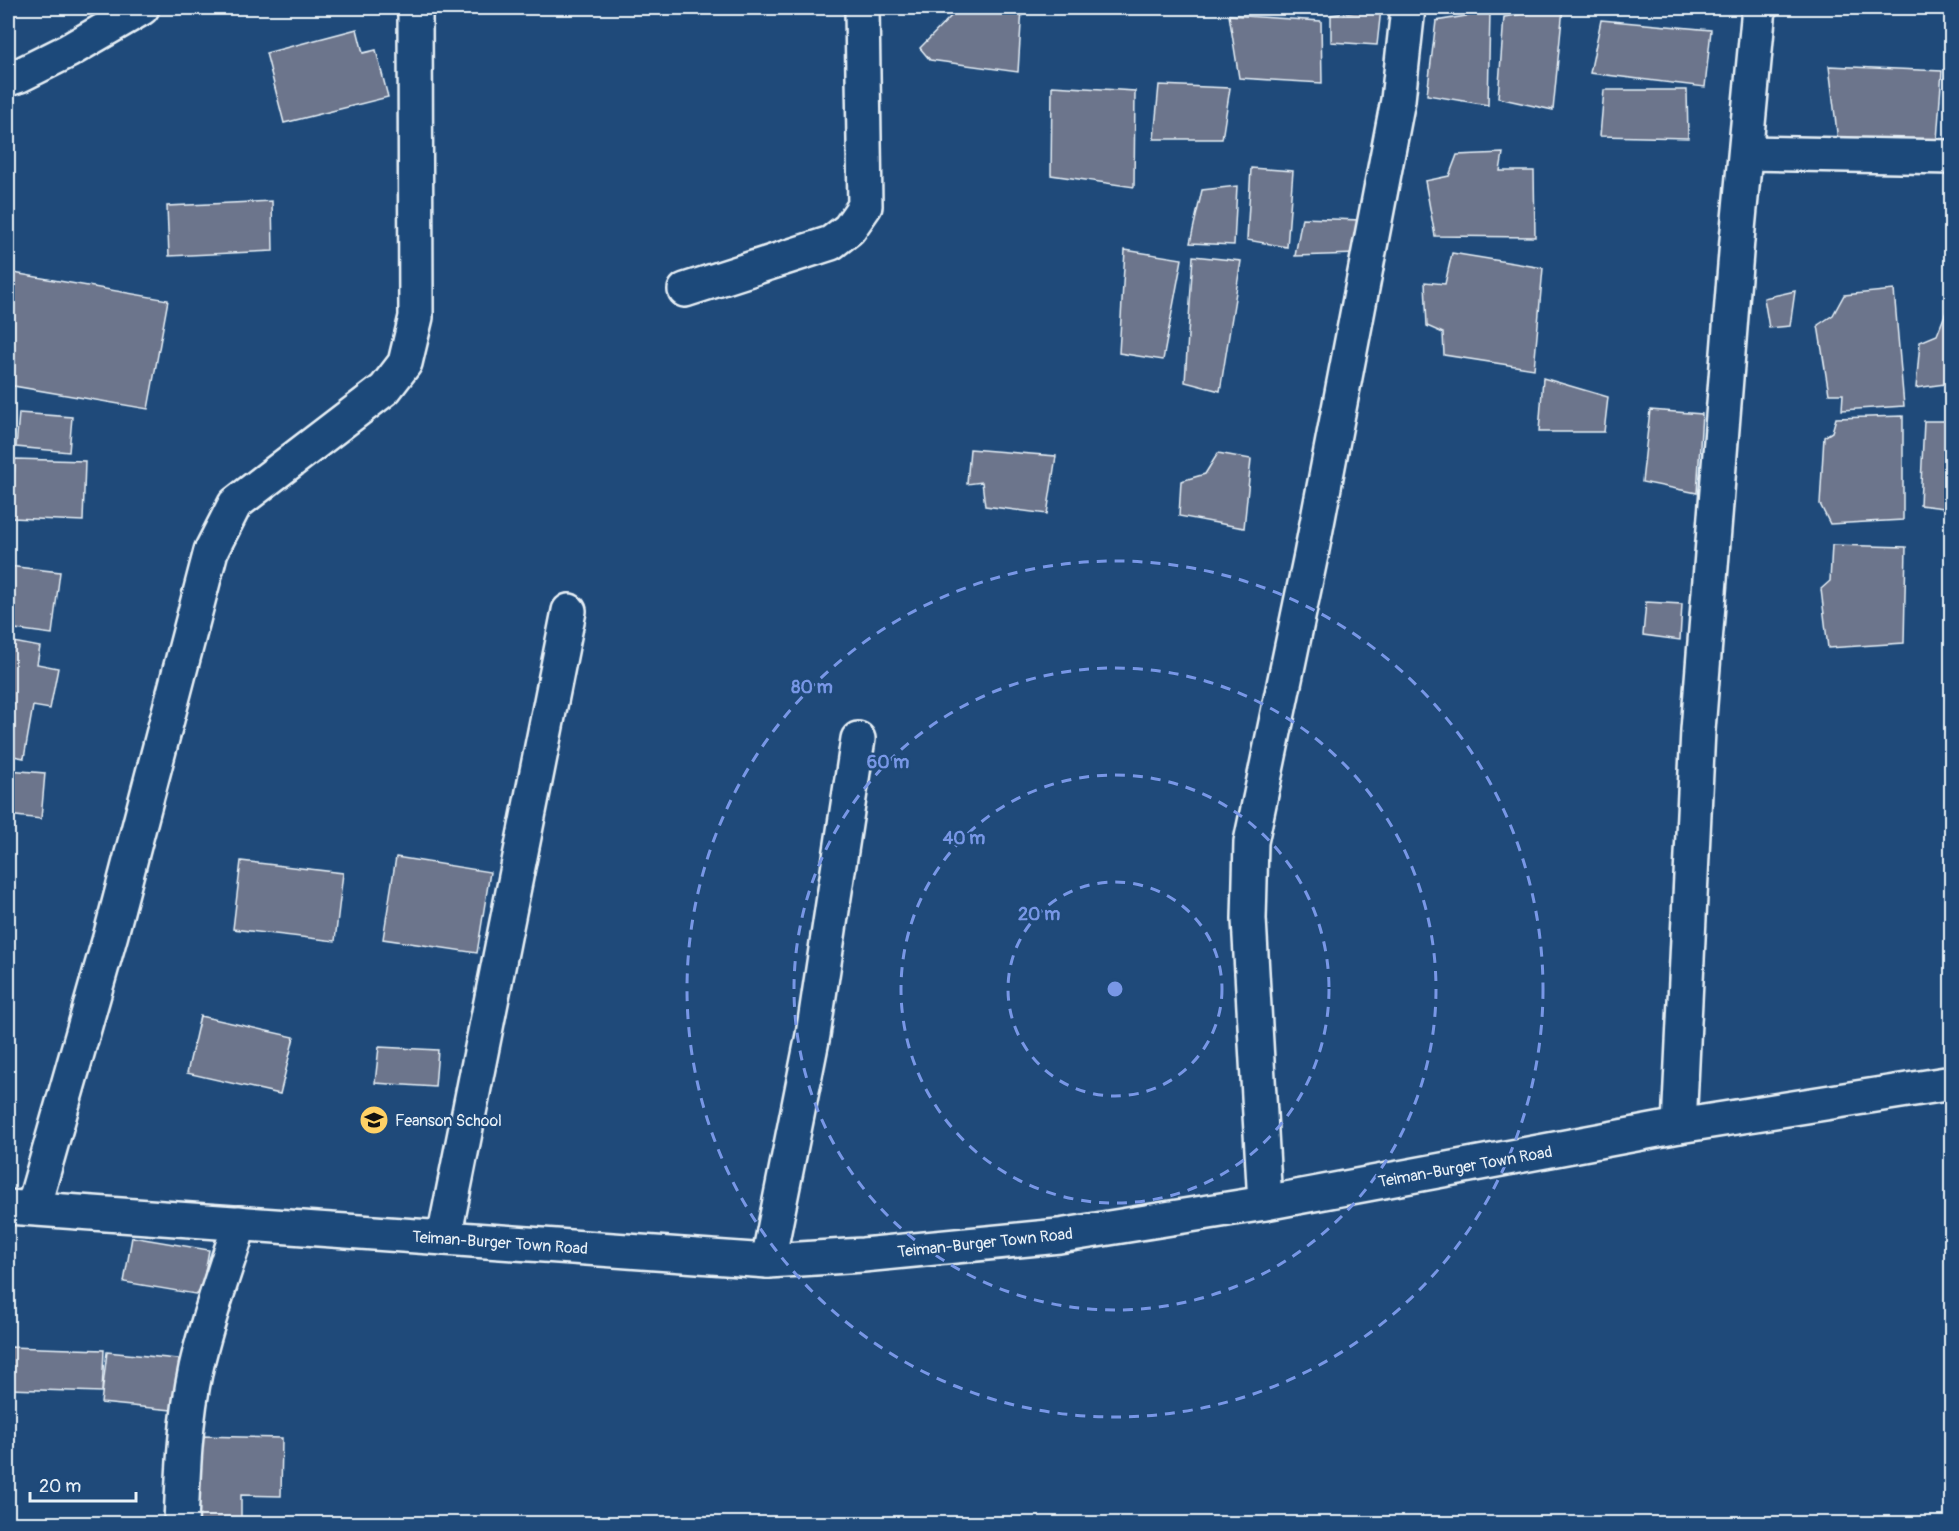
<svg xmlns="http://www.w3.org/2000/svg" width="1959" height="1531" font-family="Pangolin,sans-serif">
  <rect width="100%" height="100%" fill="#1f4a7a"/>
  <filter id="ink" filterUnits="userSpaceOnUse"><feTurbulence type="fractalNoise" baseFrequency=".0167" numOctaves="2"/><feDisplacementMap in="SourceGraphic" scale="12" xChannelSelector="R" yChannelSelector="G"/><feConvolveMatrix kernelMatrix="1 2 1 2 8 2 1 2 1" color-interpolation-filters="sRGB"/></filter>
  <g filter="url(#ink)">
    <g fill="#6c758c" stroke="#e8f1f8" stroke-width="1.5">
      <polygon points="956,8 1022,8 1018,72 930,60 920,48 955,12"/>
      <polygon points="1558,8 1563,8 1553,110 1498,98 1504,17"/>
      <polygon points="1381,9 1377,45 1331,42 1331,15"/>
      <polygon points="1490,12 1488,105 1427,95 1436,21"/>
      <polygon points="1229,15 1321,21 1322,83 1239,78"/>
      <polygon points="1601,20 1711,30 1705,87 1590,73"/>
      <polygon points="357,29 363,53 376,50 388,97 284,123 266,53"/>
      <polygon points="1829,66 1942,71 1937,140 1838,141"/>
      <polygon points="1159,85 1230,88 1222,139 1154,139"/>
      <polygon points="1052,86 1135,91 1134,187 1051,175"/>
      <polygon points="1604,90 1687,90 1688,138 1600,136"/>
      <polygon points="1503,153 1500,171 1534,171 1535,237 1435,236 1425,181 1449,176 1457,155"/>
      <polygon points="1251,168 1293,171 1287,247 1247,240"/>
      <polygon points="1237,186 1234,245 1190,243 1202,190"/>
      <polygon points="272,201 273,251 169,256 167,206"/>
      <polygon points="1302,218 1361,220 1356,254 1295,256"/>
      <polygon points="1125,250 1182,259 1163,360 1119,353"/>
      <polygon points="1452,253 1543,268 1534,369 1444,355 1443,333 1427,326 1425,282 1445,284"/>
      <polygon points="1193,256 1241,261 1220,391 1185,382"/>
      <polygon points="8,272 168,300 148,409 8,385"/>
      <polygon points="1894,290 1904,406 1842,410 1843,394 1829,394 1818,325 1833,315 1844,295"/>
      <polygon points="1795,291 1790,326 1769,328 1764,298"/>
      <polygon points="1946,312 1952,313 1952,383 1916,388 1920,342 1937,335"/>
      <polygon points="1543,378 1608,397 1604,432 1539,432"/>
      <polygon points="1650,410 1702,414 1697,493 1642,482"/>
      <polygon points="19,413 72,417 69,452 16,447"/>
      <polygon points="1903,416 1903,520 1830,524 1820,504 1824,437 1832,432 1836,418"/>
      <polygon points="1924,421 1952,421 1952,509 1920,505"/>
      <polygon points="970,449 1056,456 1047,514 985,506 982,482 967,484"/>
      <polygon points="1218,453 1251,459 1244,528 1179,516 1181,481 1205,474"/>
      <polygon points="15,459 85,461 83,521 12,518"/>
      <polygon points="1832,545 1906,547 1904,643 1828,648 1821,589 1830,581"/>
      <polygon points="8,566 60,572 52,634 8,628"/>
      <polygon points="1646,602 1682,604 1680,640 1643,635"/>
      <polygon points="8,641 40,647 37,664 58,668 50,709 33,706 24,758 8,755"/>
      <polygon points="8,770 45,773 41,819 8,815"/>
      <polygon points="396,857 490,872 477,953 383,939"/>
      <polygon points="241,861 343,873 335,941 233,929"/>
      <polygon points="200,1016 294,1037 280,1094 187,1073"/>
      <polygon points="379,1047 438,1050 435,1087 375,1083"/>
      <polygon points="132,1237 209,1250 201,1295 124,1282"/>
      <polygon points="8,1347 104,1350 102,1392 8,1389"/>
      <polygon points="107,1352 187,1360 182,1411 101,1403"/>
      <polygon points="200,1436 282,1438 281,1496 241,1495 241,1524 198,1523"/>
    </g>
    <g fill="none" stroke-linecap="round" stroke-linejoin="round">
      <g stroke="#e8f1f8" stroke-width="38">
        <g id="minor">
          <polyline points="8,79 20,75 68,51 142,8"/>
          <polyline points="1747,153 1952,157"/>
          <polyline points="685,290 831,243 849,229 865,206 862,8"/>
          <polyline points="1679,1126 1698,730 1737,240 1759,8"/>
          <polyline points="1265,1203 1249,919 1251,842 1311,555 1398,100 1408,8"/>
          <polyline points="8,1207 768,1261 863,1255 1059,1236 1265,1203 1679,1126 1952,1083"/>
          <polyline points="33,1208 111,934 211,551 235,504 385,389 405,363 416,317 415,8"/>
          <polyline points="444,1238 569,611"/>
          <polyline points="768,1261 813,1035 858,739"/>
          <path d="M181 1524C183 1472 185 1419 196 1368 207 1319 225 1271 240 1223"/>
        </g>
      </g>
      <use href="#minor" stroke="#1f4a7a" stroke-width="33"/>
    </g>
  </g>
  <g fill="none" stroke="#7897e6" stroke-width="3" stroke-dasharray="10 8">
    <circle cx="1115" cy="989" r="107"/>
    <circle cx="1115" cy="989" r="214"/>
    <circle cx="1115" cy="989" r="321"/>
    <circle cx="1115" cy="989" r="428"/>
  </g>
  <defs>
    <g id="school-disc" transform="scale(1.5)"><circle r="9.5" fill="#ffd166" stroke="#1f4a7a"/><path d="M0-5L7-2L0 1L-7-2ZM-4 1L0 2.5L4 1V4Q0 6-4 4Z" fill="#111"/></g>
  </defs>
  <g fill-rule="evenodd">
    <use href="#school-disc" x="374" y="1120"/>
  </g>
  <g text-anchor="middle" stroke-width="4.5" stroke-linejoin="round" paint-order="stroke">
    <g font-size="16" fill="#e8f1f8" stroke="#1f4a7a" text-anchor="start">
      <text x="395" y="1126">Feanson School</text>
    </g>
    <g font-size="16" fill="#e8f1f8" stroke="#1f4a7a">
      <text transform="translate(1465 1166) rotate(-10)" y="6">Teiman-Burger Town Road</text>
      <text transform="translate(500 1242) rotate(4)" y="6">Teiman-Burger Town Road</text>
      <text transform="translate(985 1242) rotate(-6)" y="6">Teiman-Burger Town Road</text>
    </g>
  </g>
  <circle cx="1115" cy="989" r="9" fill="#7897e6" stroke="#1f4a7a" stroke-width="3"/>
  <g font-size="18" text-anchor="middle" font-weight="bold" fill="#7897e6" stroke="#1f4a7a" stroke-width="4.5" stroke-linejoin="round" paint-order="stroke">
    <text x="812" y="693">80 m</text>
    <text x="888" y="768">60 m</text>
    <text x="964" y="844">40 m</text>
    <text x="1039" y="920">20 m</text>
  </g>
  <rect width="1959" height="1531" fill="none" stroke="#1f4a7a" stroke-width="30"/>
  <rect x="15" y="15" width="1929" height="1501" fill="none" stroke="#e8f1f8" stroke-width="2" filter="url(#ink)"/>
  <path d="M30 1492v9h106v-9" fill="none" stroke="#e8f1f8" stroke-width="3"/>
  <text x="39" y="1492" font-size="18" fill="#e8f1f8" stroke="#1f4a7a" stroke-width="4.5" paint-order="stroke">20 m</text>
</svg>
